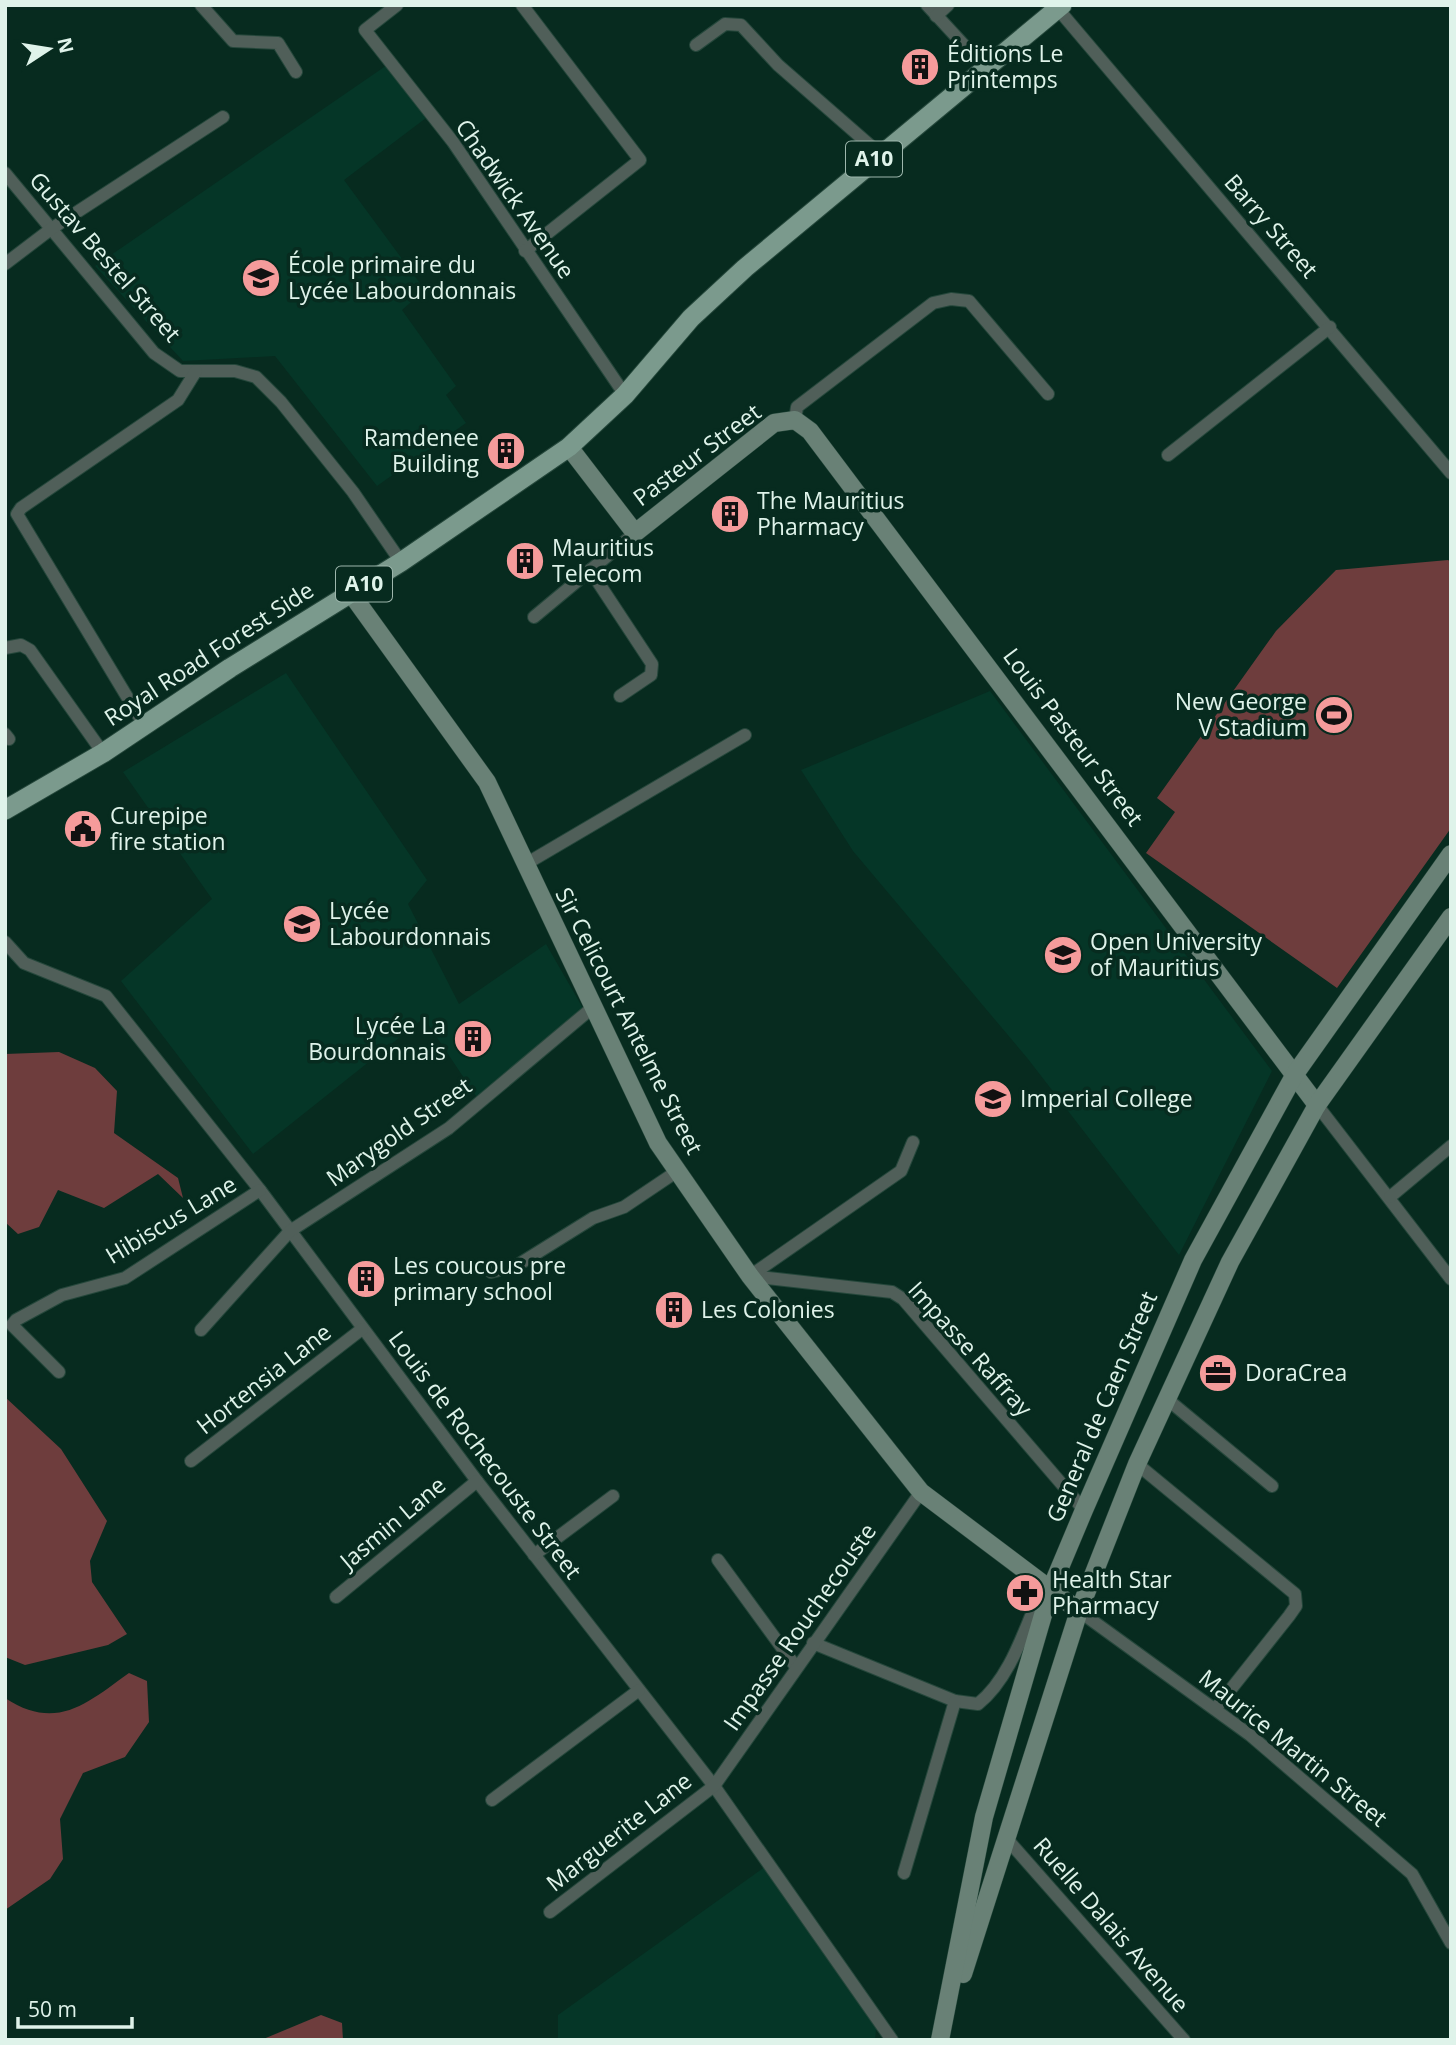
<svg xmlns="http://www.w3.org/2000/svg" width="1456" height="2045" font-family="'Open Sans',sans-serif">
  <rect width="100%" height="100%" fill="#072b1f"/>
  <g fill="#053627">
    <polygon points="390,63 430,115 344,180 425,290 402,310 456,386 446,395 466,423 377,486 275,356 183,361 95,266"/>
    <polygon points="286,673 427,880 408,904 459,1004 546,944 584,1010 478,1099 424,1018 253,1154 121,981 212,899 123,772"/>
    <polygon points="990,691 1272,1071 1179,1255 1028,1059 853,851 801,770"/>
    <polygon points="769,1864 877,2020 875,2040 558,2040 558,2015"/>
  </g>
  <g fill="#6e3d3d">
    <polygon points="1448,560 1451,562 1451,828 1337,988 1146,853 1175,812 1157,798 1276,631 1336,570"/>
    <polygon points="59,1052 95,1068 117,1091 114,1133 178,1178 183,1198 158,1174 104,1208 58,1190 39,1227 18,1234 5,1222 5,1054"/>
    <polygon points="5,1397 61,1449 107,1521 90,1561 92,1582 127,1634 108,1645 25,1665 5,1657"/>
    <path d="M129 1673 147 1681 149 1722 125 1757 83 1773 60 1819 63 1859 50 1879 5 1910V1698C57 1732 87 1703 129 1673Z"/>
    <polygon points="321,2015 342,2023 343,2040 261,2040"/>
  </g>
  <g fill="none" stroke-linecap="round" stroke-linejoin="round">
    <g stroke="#25473b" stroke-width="14">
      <g id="street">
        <polyline points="201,5 233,41 278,43 296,72"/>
        <polyline points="397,5 365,30 453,142 625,395"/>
        <polyline points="522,5 640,160 525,251"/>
        <polyline points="927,5 985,68"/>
        <polyline points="1058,9 1451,473"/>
        <polyline points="936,16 948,5"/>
        <polyline points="696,45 725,24 741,25 778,65 880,154"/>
        <polyline points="5,173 154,353 180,371 235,371 256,377 281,402 353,492 401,562"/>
        <polyline points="5,264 51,229 223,117"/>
        <polyline points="795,420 797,407 933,303 951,299 969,301 1048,394"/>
        <polyline points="1168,455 1330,327"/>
        <polyline points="590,570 652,664 651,675 620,696"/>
        <polyline points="534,617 635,533"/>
        <polyline points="5,648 21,645 30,650 103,753"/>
        <polyline points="144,725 17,514 21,508 178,400 196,371"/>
        <polyline points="5,734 9,739"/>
        <polyline points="524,865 745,735"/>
        <polyline points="5,942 24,963 106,996 260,1190 477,1481 714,1786 892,2040"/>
        <polyline points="1317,1105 1451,1279"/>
        <polyline points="1390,1197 1451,1146"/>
        <polyline points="491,1272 516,1266 593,1218 624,1207 676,1172"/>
        <polyline points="750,1276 892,1292 903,1299 1084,1510"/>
        <polyline points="750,1276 901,1171 913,1142"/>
        <polyline points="201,1330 290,1231 449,1128 592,1008"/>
        <polyline points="59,1372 12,1325 16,1320 62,1295 125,1278 260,1190"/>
        <polyline points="1167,1399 1272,1486"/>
        <polyline points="191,1461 362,1329"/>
        <polyline points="1137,1464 1295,1594 1296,1606 1289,1616 1216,1708"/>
        <polyline points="534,1555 613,1496"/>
        <polyline points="718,1560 796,1667"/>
        <polyline points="336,1597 477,1481"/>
        <polyline points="1079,1611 1250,1735 1412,1874 1451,1943"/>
        <path d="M813 1643 955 1701 978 1704C1012 1677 1026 1624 1044 1585"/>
        <polyline points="492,1800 639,1690"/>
        <polyline points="1006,1838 1184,2040"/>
        <polyline points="904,1873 955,1701"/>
        <polyline points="550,1912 714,1786 921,1492"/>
      </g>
    </g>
    <g stroke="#25473b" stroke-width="19">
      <g id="secondary">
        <polyline points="569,447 635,533 774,423 795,420 810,431 1317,1105"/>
        <polyline points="350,592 487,782 658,1143 750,1276 921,1492 1079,1611"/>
        <polyline points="963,1974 1079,1611 1137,1464 1230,1262 1317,1105 1451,917"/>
        <polyline points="940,2040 984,1817 1050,1591 1084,1510 1193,1260 1295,1074 1451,854"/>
      </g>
    </g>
    <g stroke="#25473b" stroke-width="21">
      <polyline id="primary" points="5,810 103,753 230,668 401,562 569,447 625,395 691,318 745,268 1062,5"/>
    </g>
    <use href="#street" stroke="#505f59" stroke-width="12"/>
    <use href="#secondary" stroke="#698176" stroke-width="18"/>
    <use href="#primary" stroke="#7b9a8d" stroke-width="19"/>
  </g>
  <defs>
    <g id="building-disc" transform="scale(2.0125)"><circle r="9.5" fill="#f59b9b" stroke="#072b1f"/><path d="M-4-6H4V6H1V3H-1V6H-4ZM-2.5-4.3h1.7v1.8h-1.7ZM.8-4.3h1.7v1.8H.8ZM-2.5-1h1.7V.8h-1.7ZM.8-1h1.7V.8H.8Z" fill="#111"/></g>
    <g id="school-disc" transform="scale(2.0125)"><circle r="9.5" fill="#f59b9b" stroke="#072b1f"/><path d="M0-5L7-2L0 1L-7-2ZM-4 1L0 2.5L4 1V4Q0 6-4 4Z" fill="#111"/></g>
    <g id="stadium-disc" transform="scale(2.0125)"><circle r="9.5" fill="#f59b9b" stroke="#072b1f"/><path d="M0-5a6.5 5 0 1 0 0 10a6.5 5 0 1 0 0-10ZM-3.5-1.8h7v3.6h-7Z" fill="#111"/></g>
    <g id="civic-disc" transform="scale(2.0125)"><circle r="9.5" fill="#f59b9b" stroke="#072b1f"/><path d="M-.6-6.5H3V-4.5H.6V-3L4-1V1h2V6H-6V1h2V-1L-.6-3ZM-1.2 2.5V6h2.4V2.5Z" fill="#111"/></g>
    <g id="university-disc" transform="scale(2.0125)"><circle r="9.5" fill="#f59b9b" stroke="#072b1f"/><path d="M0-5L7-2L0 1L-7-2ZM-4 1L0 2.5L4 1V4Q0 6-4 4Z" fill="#111"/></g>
    <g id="office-disc" transform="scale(2.0125)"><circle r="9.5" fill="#f59b9b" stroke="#072b1f"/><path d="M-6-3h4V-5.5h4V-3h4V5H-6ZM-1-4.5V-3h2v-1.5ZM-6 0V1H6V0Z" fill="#111"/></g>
    <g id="pharmacy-disc" transform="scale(2.0125)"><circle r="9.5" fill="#f59b9b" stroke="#072b1f"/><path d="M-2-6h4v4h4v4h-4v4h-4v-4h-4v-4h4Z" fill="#111"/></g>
  </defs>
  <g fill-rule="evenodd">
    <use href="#building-disc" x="920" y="67"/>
    <use href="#school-disc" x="261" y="278"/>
    <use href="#building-disc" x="506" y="451"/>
    <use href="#building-disc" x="730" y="514"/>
    <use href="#building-disc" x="525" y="561"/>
    <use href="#stadium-disc" x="1334" y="715"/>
    <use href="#civic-disc" x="83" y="829"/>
    <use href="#school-disc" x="302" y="924"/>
    <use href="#university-disc" x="1063" y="955"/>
    <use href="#building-disc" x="473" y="1039"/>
    <use href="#university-disc" x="993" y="1099"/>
    <use href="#building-disc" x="366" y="1279"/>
    <use href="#building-disc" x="674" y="1310"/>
    <use href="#office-disc" x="1218" y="1373"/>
    <use href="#pharmacy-disc" x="1025" y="1593"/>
  </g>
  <g text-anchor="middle" stroke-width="7" stroke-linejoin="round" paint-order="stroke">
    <g fill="#072b1f" stroke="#9eb7ad" stroke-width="2">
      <rect x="846" y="141.5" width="56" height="35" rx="5"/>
      <rect x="336" y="566.5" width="56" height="35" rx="5"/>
    </g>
    <g font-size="21" font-weight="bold" fill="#dff3ea">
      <text x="874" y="166">A10</text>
      <text x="364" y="591">A10</text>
    </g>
    <g font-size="23" fill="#dff3ea" stroke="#072b1f" text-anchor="start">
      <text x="947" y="62">Éditions Le<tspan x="947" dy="26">Printemps</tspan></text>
      <text x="288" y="273">École primaire du<tspan x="288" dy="26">Lycée Labourdonnais</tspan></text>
      <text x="479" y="446" text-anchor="end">Ramdenee<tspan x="479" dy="26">Building</tspan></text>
      <text x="757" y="509">The Mauritius<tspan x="757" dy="26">Pharmacy</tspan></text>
      <text x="552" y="556">Mauritius<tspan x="552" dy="26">Telecom</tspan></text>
      <text x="1307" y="710" text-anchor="end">New George<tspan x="1307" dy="26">V Stadium</tspan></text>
      <text x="110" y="824">Curepipe<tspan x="110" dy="26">fire station</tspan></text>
      <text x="329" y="919">Lycée<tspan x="329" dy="26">Labourdonnais</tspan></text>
      <text x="1090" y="950">Open University<tspan x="1090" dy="26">of Mauritius</tspan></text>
      <text x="446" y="1034" text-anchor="end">Lycée La<tspan x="446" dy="26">Bourdonnais</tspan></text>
      <text x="1020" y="1107">Imperial College</text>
      <text x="393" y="1274">Les coucous pre<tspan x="393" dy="26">primary school</tspan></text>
      <text x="701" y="1318">Les Colonies</text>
      <text x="1245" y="1381">DoraCrea</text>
      <text x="1052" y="1588">Health Star<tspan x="1052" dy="26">Pharmacy</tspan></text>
    </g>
    <g font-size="23" fill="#dff3ea" stroke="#072b1f">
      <text transform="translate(515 199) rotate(55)" y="8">Chadwick Avenue</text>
      <text transform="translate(1271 226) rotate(49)" y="8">Barry Street</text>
      <text transform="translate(105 257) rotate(49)" y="8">Gustav Bestel Street</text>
      <text transform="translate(697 455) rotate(-37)" y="8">Pasteur Street</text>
      <text transform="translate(209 654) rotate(-33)" y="8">Royal Road Forest Side</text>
      <text transform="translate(1073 737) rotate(53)" y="8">Louis Pasteur Street</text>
      <text transform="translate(629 1021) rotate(63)" y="8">Sir Celicourt Antelme Street</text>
      <text transform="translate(399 1132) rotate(-35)" y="8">Marygold Street</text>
      <text transform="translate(171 1220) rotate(-31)" y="8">Hibiscus Lane</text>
      <text transform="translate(970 1349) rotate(48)" y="8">Impasse Raffray</text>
      <text transform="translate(264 1379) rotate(-38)" y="8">Hortensia Lane</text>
      <text transform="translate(1102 1407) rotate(-67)" y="8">General de Caen Street</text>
      <text transform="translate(485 1455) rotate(53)" y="8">Louis de Rochecouste Street</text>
      <text transform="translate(393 1523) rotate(-40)" y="8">Jasmin Lane</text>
      <text transform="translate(800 1627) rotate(-55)" y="8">Impasse Rouchecouste</text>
      <text transform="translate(1293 1748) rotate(39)" y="8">Maurice Martin Street</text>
      <text transform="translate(619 1832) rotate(-38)" y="8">Marguerite Lane</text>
      <text transform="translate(1111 1925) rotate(49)" y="8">Ruelle Dalais Avenue</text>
    </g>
  </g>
  <rect width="1456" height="2045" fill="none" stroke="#dff3ea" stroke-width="14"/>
  <g transform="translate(49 49) rotate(78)" stroke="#072b1f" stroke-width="5" paint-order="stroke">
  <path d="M0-5L12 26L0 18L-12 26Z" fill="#dff3ea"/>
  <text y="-10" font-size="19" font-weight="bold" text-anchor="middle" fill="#dff3ea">N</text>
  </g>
  <path d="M18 2017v10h114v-10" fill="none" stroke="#dff3ea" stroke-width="3.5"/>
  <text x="28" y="2017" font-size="21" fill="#dff3ea" stroke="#072b1f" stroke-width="5" paint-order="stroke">50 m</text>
</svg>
